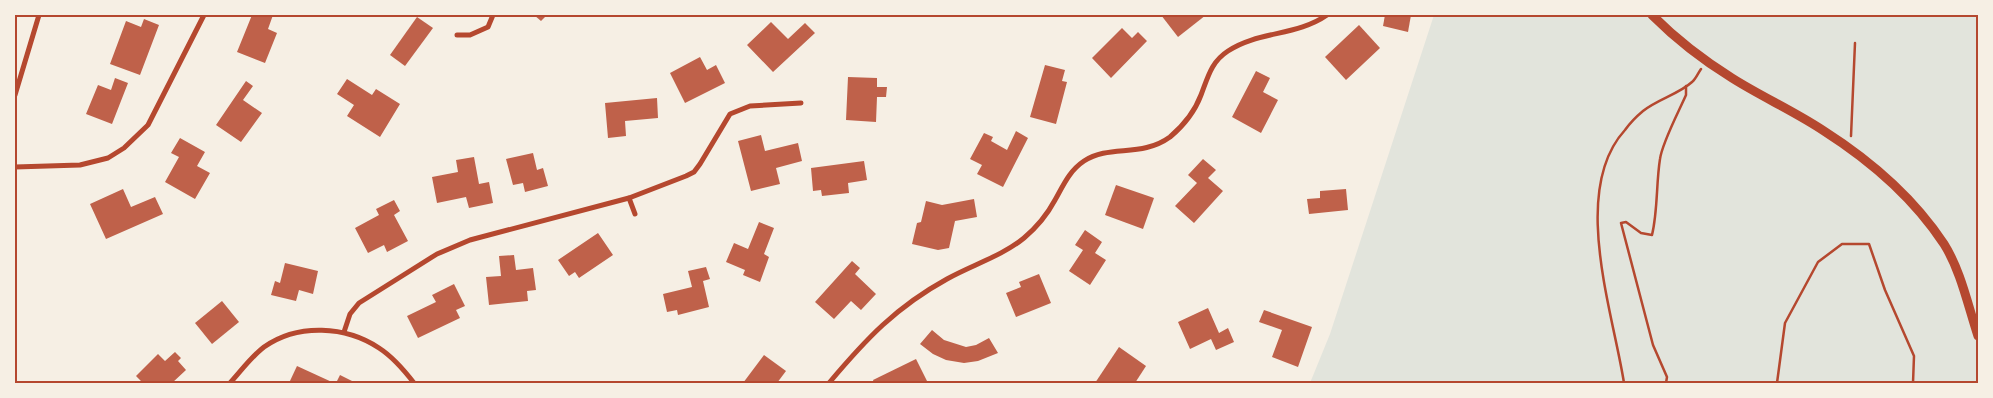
<svg xmlns="http://www.w3.org/2000/svg" width="1993" height="398" font-family="'PT Serif',serif">
  <rect width="100%" height="100%" fill="#f6efe4"/>
  <polygon fill="#e2e4dc" points="1434,15 1978,15 1978,383 1310,383 1330,334"/>
  <g fill="#bf614a">
    <polygon points="252,15 273,15 268,29 277,33 265,63 237,52"/>
    <polygon points="534,15 547,15 541,21"/>
    <polygon points="1161,15 1206,15 1178,37"/>
    <polygon points="1385,15 1411,15 1408,32 1383,26"/>
    <polygon points="417,17 433,28 405,66 390,55"/>
    <polygon points="144,19 159,25 140,75 110,64 126,21 141,27"/>
    <polygon points="771,22 788,39 805,23 815,33 773,72 747,45"/>
    <polygon points="1359,25 1380,48 1346,80 1325,57"/>
    <polygon points="1122,28 1132,38 1138,32 1147,41 1111,78 1092,58"/>
    <polygon points="700,57 707,70 716,65 725,83 685,103 670,73"/>
    <polygon points="1045,65 1065,70 1062,81 1067,82 1056,124 1030,117"/>
    <polygon points="1256,71 1270,78 1263,92 1278,100 1261,133 1232,117"/>
    <polygon points="848,77 877,78 877,87 887,87 886,97 877,97 876,122 846,120"/>
    <polygon points="115,78 128,83 112,124 86,114 98,85 111,90"/>
    <polygon points="347,79 372,95 376,89 400,104 380,137 347,116 354,105 337,94"/>
    <polygon points="246,81 253,86 243,100 262,113 241,142 216,125"/>
    <polygon points="657,98 658,118 625,121 626,136 608,138 605,103"/>
    <polygon points="1016,131 1028,138 1003,187 977,174 982,165 970,159 984,133 993,137 991,141 1007,150"/>
    <polygon points="761,135 765,151 798,143 802,161 776,168 780,184 751,191 738,141"/>
    <polygon points="180,138 205,152 197,166 210,173 195,199 165,182 179,157 171,153"/>
    <polygon points="533,153 537,170 543,168 548,186 525,192 523,183 513,185 506,159"/>
    <polygon points="474,157 479,184 489,182 493,203 469,208 466,197 437,203 432,177 458,172 456,160"/>
    <polygon points="1203,159 1216,170 1208,178 1223,191 1194,223 1175,206 1197,183 1188,175"/>
    <polygon points="864,161 867,180 848,183 849,193 822,196 821,190 813,191 811,168"/>
    <polygon points="1116,185 1154,198 1143,229 1105,215"/>
    <polygon points="123,189 131,207 155,197 163,214 106,239 90,204"/>
    <polygon points="1346,189 1348,210 1309,214 1307,199 1320,198 1320,191"/>
    <polygon points="974,199 977,217 955,221 949,248 938,250 912,244 917,223 921,222 926,201 942,205"/>
    <polygon points="394,200 400,211 394,215 408,241 387,252 384,245 368,253 355,228 379,215 376,209"/>
    <polygon points="759,222 774,228 764,254 769,257 760,282 743,275 745,270 726,262 734,243 748,249"/>
    <polygon points="1085,230 1102,242 1095,253 1106,260 1090,285 1069,271 1083,250 1075,245"/>
    <polygon points="598,233 613,255 579,278 575,272 569,276 558,260"/>
    <polygon points="514,255 516,270 533,268 536,290 527,291 528,301 489,305 486,277 501,276 499,256"/>
    <polygon points="852,261 860,268 855,274 876,294 861,310 851,301 834,319 815,302"/>
    <polygon points="285,263 318,271 313,294 299,290 296,301 271,295 275,281 280,283"/>
    <polygon points="706,267 710,279 703,281 709,307 678,315 677,310 667,312 663,294 692,287 688,271"/>
    <polygon points="1039,274 1051,303 1016,317 1006,293 1021,287 1019,282"/>
    <polygon points="454,284 465,306 456,310 460,318 418,338 407,316 436,302 432,295"/>
    <polygon points="222,301 239,322 212,344 195,323"/>
    <polygon points="1208,308 1219,333 1228,328 1234,342 1216,350 1211,339 1190,349 1178,322"/>
    <polygon points="1264,310 1312,327 1298,367 1272,357 1282,330 1259,322"/>
    <polygon points="932,330 944,340 966,347 976,345 989,338 998,353 978,361 964,363 946,360 933,354 920,344"/>
    <polygon points="1119,347 1146,366 1135,383 1095,383"/>
    <polygon points="175,352 181,358 178,361 186,370 172,383 143,383 136,376 158,354 165,361"/>
    <polygon points="764,355 786,371 777,383 743,383"/>
    <polygon points="916,359 928,383 874,383 873,380"/>
    <polygon points="297,366 334,383 289,383"/>
    <polygon points="340,375 356,383 336,383"/>
  </g>
  <g fill="none" stroke-linecap="round" stroke-linejoin="round">
    <g stroke="#b5482f" stroke-width="2.5">
      <polyline points="1851,136 1855,43"/>
      <path d="M1624 383C1613 312 1570 190 1625 130 1630 123 1637 116 1643 111 1658 99 1679 94 1692 82 1696 79 1698 73 1701 69"/>
      <path d="M1666 383 1667 377 1653 345 1621 223 1626 222 1641 233 1652 235C1658 210 1656 184 1660 159 1662 143 1679 111 1686 95V86"/>
      <polyline points="1777,383 1785,323 1818,262 1842,244 1869,244 1885,290 1914,356 1913,383"/>
    </g>
    <g stroke="#b5482f" stroke-width="5">
      <polyline points="457,35 470,35 488,27 493,15"/>
      <polyline points="15,95 39,15"/>
      <polyline points="15,167 80,165 108,158 124,148 148,125 204,15"/>
      <polyline points="629,198 635,214"/>
      <polyline points="344,332 350,314 359,303 437,254 470,240 629,198 686,176 694,172 700,164 730,114 750,106 801,103"/>
      <path d="M230 383C241 371 251 357 264 347 298 323 346 326 379 348 393 357 404 370 414 383"/>
      <path d="M829 383C866 339 896 307 947 279 972 265 1002 256 1024 238 1037 227 1047 215 1055 200 1063 186 1069 171 1084 161 1110 144 1141 158 1170 137 1183 126 1195 111 1201 95 1208 77 1211 62 1228 51 1258 31 1297 36 1327 15"/>
    </g>
    <path stroke="#b5482f" stroke-width="9" d="M1652 15C1676 39 1703 60 1732 78 1762 97 1794 111 1824 131 1871 161 1913 197 1944 244 1961 271 1968 306 1978 336"/>
  </g>
  <rect width="1993" height="398" fill="none" stroke="#f6efe4" stroke-width="32"/>
  <rect x="16" y="16" width="1961" height="366" fill="none" stroke="#b5482f" stroke-width="2"/>
</svg>
